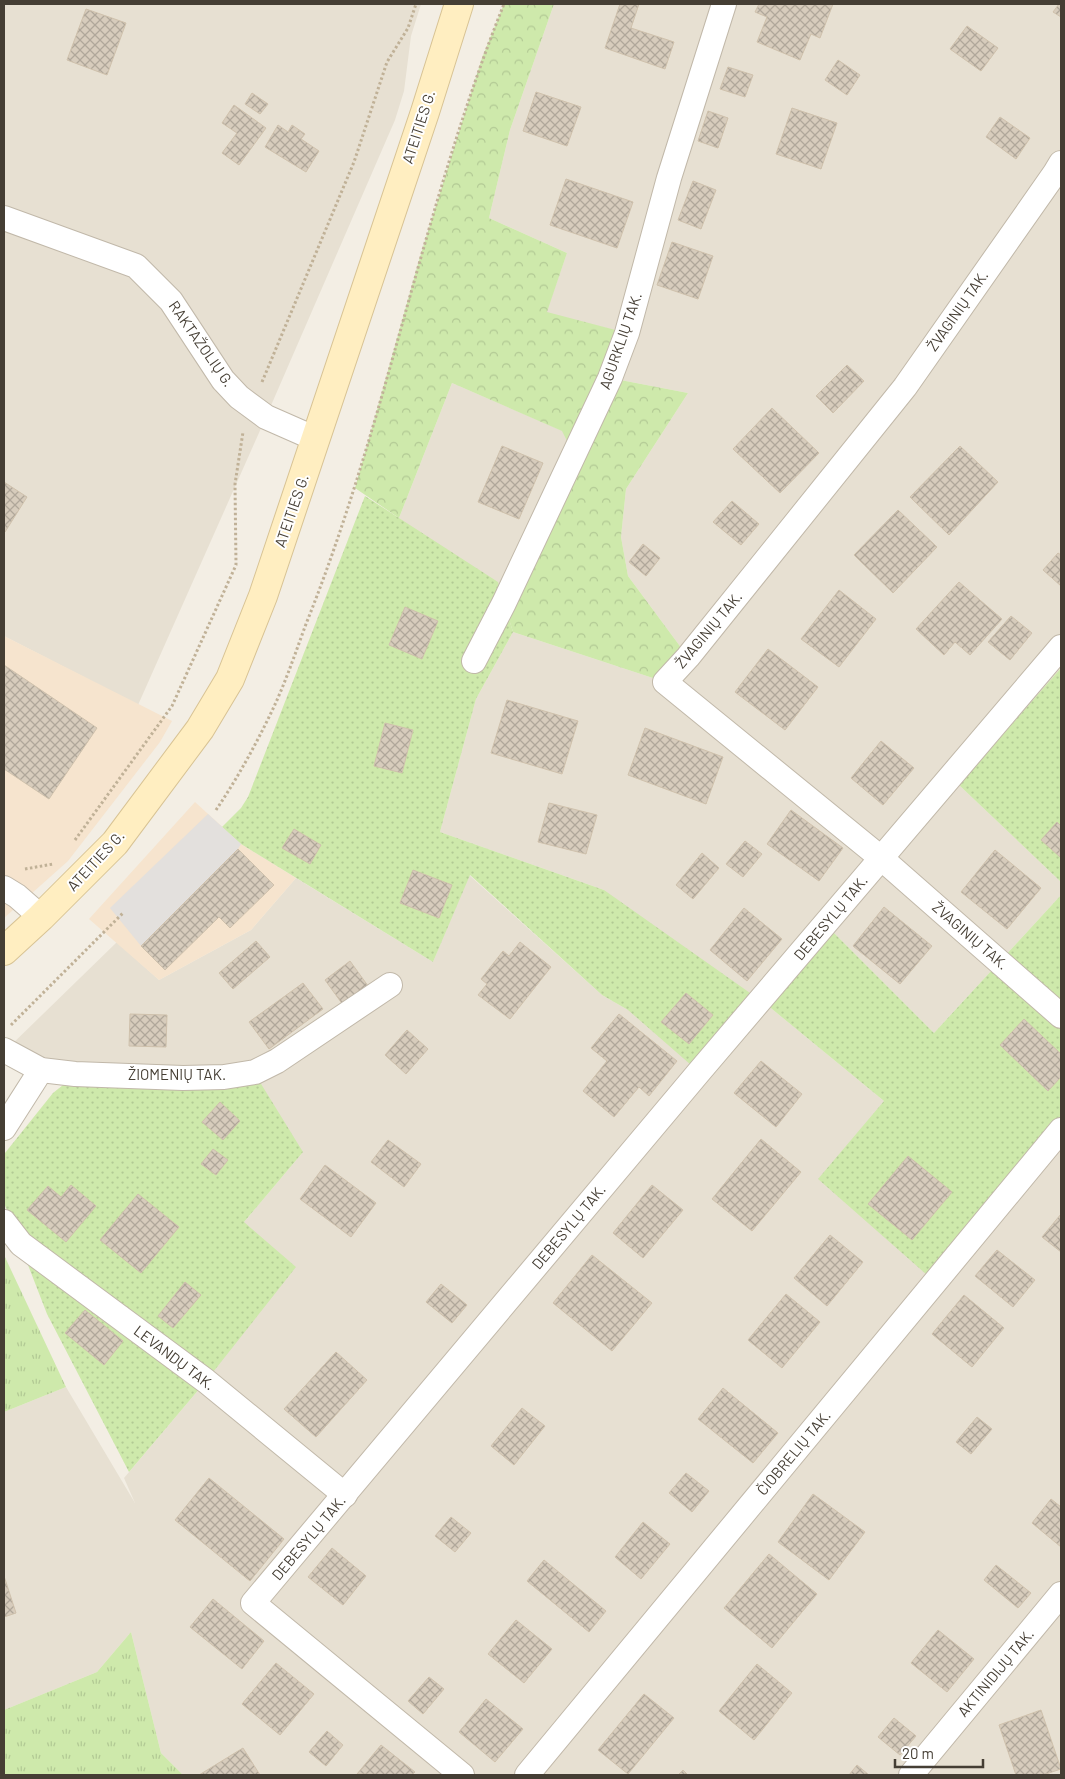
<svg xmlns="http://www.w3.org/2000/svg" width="1065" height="1779" font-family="Barlow,sans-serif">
  <defs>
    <pattern id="grass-tufts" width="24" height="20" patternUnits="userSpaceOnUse" patternTransform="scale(1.25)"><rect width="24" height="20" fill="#cee9ab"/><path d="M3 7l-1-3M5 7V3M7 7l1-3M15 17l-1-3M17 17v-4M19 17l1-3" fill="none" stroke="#b2c994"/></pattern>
    <pattern id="forest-crowns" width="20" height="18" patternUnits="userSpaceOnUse" patternTransform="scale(1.25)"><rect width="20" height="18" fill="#cee9ab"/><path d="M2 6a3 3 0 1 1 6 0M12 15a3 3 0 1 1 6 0" fill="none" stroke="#b2c994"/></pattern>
    <pattern id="garden-dots" width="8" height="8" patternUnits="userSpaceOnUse" patternTransform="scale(1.25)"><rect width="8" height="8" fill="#cee9ab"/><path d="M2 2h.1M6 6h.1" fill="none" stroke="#b2c994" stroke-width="1.8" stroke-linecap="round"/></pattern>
    <pattern id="building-cross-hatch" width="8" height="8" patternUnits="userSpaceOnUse" patternTransform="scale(1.25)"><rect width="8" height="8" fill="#d7ccbc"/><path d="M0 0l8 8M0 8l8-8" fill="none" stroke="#b0a79a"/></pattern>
  </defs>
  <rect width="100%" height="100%" fill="#f3eee4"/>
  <g fill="#e7e0d2">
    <polygon points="4,4 421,4 411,36 404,91 395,120 266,417 138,705 4,636"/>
    <polygon points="554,4 1061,4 1061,668 959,785 1061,882 1061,895 934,1033 825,924 761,1000 884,1101 1061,1130 1061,1775 901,1775 900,1773 898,1775 183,1775 161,1753 131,1632 97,1672 4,1710 4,1412 66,1387 135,1503 124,1478 206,1381 244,1222 303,1152 175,1088 5,1051 117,942 159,980 251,930 296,878 433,962 469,875 602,995 628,1010 604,890 440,832 476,699 513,632 665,682 688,657 628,576 621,537 626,489 688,393 610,378 626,333 546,313 567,253 489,218 510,130"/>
    <polygon points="452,383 563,431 574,455 504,603 399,518"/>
  </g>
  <g fill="#f6e4ce">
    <polygon points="4,636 172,721 160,742 68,861 4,918"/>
    <polygon points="195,802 241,844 296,878 251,930 159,980 89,919"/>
  </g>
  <g fill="url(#grass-tufts)">
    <polygon points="4,1255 66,1387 4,1412"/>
    <polygon points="131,1632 161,1753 183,1775 4,1775 4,1710 97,1672"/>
  </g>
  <polygon fill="url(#forest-crowns)" points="504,4 554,4 510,130 489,218 567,253 547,312 627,333 610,378 688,393 626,489 621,537 628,576 688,657 665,682 513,632 504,603 574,455 562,431 452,383 399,518 355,488 420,257 482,58"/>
  <g fill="url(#garden-dots)">
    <polygon points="365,496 498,582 513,632 476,699 440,832 604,890 760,1000 825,924 934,1033 1061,895 1061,1130 935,1282 818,1179 884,1101 761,1000 699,1072 628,1010 602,995 470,875 433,962 241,844 222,827 241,808 248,797"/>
    <polygon points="1061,668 1061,882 959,785"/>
    <polygon points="258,1079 303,1152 244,1222 296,1267 206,1381 129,1472 47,1314 4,1203 5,1153 53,1093 68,1081"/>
  </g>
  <polygon fill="#e3e0dd" points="208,814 241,844 238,849 141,946 110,908"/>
  <g fill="url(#building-cross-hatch)" stroke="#cfc1ac">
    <polygon points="620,4 639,4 631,28 674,42 665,69 605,48"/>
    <polygon points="759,4 833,4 820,38 811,34 800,60 757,42 767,17 755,12"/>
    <polygon points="1059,4 1061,4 1061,17 1053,12"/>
    <polygon points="86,9 126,23 107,75 67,60"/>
    <polygon points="967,26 998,48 981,71 950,49"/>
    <polygon points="838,60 860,75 847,95 825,80"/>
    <polygon points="728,67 753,75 745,97 720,89"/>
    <polygon points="536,92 581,107 567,146 523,131"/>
    <polygon points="252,93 268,104 260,114 245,104"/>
    <polygon points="234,105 266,128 239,165 222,153 237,133 222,123"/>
    <polygon points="792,108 837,123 821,169 776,154"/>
    <polygon points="708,111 728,118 718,148 698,141"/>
    <polygon points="1000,117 1030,138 1016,159 986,137"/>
    <polygon points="278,125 288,132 292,125 305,134 301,139 319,151 306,172 265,147"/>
    <polygon points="566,179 633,202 617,248 550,225"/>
    <polygon points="693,181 716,190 701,229 678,220"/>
    <polygon points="672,242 713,256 698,299 657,285"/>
    <polygon points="847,365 864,381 833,413 816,396"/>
    <polygon points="772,408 819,453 780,493 733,449"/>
    <polygon points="502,446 543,463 519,519 478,502"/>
    <polygon points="960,446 998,482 949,535 910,497"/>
    <polygon points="4,482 27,497 5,532 4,531"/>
    <polygon points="732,501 759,524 741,545 713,522"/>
    <polygon points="898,510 937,547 893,593 854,555"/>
    <polygon points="643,544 660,558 646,576 629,562"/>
    <polygon points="1058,553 1061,555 1061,586 1043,570"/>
    <polygon points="959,582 1002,619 970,655 955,642 944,655 916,629"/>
    <polygon points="839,590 876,619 839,667 801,639"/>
    <polygon points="405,607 438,621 422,659 389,645"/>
    <polygon points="1011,616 1032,633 1010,660 988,642"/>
    <polygon points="768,649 818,687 785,730 735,692"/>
    <polygon points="4,665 97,728 49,799 4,769"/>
    <polygon points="507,700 578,721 562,774 491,753"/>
    <polygon points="385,723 413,730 402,773 374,766"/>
    <polygon points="645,728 723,757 706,804 628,775"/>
    <polygon points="881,741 914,768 883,805 851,778"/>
    <polygon points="549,803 597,815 586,854 538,842"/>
    <polygon points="791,810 843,848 819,881 767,844"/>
    <polygon points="1057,822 1061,826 1060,857 1041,840"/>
    <polygon points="294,829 321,845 310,864 282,848"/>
    <polygon points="745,841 762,854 743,877 726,864"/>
    <polygon points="238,849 274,885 230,928 219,917 165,970 141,946"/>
    <polygon points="995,850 1041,888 1007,929 961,892"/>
    <polygon points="702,853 719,868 693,899 676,885"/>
    <polygon points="413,870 452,885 439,918 400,903"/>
    <polygon points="884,907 932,946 900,984 853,946"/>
    <polygon points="744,908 782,939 747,981 710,950"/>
    <polygon points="256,941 270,957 233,989 219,973"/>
    <polygon points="520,942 551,967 510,1019 478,995 487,984 481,979 503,951 509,956"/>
    <polygon points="350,961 371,990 346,1009 325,980"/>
    <polygon points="303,983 323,1009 269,1049 249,1022"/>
    <polygon points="686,993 713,1015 689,1044 661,1022"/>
    <polygon points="130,1014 167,1015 166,1047 129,1046"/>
    <polygon points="619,1014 677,1061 649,1096 639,1087 614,1117 583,1091 607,1061 591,1048"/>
    <polygon points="1024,1019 1061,1054 1061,1077 1048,1091 1000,1045"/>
    <polygon points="407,1030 428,1049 406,1074 385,1055"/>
    <polygon points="761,1061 802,1094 776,1127 734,1093"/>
    <polygon points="220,1102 240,1121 223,1140 202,1122"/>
    <polygon points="761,1139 801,1172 752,1231 712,1199"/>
    <polygon points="388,1140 421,1164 404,1187 371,1162"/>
    <polygon points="213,1149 228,1160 216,1175 201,1164"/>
    <polygon points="908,1156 952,1192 912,1240 868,1204"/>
    <polygon points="325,1165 376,1203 351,1237 300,1199"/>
    <polygon points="71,1185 96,1206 66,1242 27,1210 48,1186 61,1197"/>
    <polygon points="652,1185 683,1210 643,1258 613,1233"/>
    <polygon points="138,1194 179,1227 141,1273 100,1240"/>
    <polygon points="1061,1214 1061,1252 1042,1237"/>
    <polygon points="830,1235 863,1262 827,1306 794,1278"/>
    <polygon points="997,1250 1035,1280 1013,1307 975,1276"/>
    <polygon points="592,1255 652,1303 612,1351 553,1303"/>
    <polygon points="185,1282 201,1295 173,1328 158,1316"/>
    <polygon points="441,1284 467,1305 452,1323 426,1302"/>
    <polygon points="786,1294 820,1322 782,1368 748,1340"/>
    <polygon points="964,1295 1004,1328 972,1367 932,1334"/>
    <polygon points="85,1310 123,1341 104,1365 65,1333"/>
    <polygon points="336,1352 367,1380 316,1437 284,1409"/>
    <polygon points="723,1388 778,1433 753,1463 698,1419"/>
    <polygon points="522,1408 545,1426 514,1465 491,1446"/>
    <polygon points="977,1417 992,1429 971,1454 956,1442"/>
    <polygon points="686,1473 709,1491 692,1512 669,1493"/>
    <polygon points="209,1478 284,1539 250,1581 175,1520"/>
    <polygon points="813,1494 865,1532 829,1580 778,1542"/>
    <polygon points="1051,1499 1061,1507 1061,1547 1032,1523"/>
    <polygon points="451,1517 471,1533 455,1552 435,1536"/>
    <polygon points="643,1522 670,1544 641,1579 615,1557"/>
    <polygon points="332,1548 366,1576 343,1605 308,1577"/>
    <polygon points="769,1554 817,1594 772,1648 724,1608"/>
    <polygon points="544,1560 606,1611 589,1632 527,1581"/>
    <polygon points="996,1565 1031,1593 1018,1608 984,1580"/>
    <polygon points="4,1576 16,1613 4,1617"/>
    <polygon points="213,1599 264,1641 242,1669 190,1627"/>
    <polygon points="516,1620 552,1649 524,1683 488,1654"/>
    <polygon points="938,1630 974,1659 947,1692 911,1663"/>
    <polygon points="276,1663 314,1694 280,1735 242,1704"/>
    <polygon points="757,1664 792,1693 754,1740 719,1711"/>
    <polygon points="429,1677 444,1689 423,1714 408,1701"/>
    <polygon points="644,1694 674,1718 628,1774 598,1750"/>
    <polygon points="486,1699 523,1729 495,1762 459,1732"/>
    <polygon points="1041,1710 1061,1769 1043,1775 1016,1775 999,1725"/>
    <polygon points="894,1718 916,1736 900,1755 878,1737"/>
    <polygon points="327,1731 343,1745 326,1766 309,1752"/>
    <polygon points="381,1745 415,1772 412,1775 357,1774"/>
    <polygon points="243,1748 260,1775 199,1775"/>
    <polygon points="857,1765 869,1775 849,1775"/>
    <polygon points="683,1770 688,1775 678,1775"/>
  </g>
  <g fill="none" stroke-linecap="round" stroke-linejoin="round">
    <g stroke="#c1b8a9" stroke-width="26">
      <g id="street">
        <polyline points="1061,163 1055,173 905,387 688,657 665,682 881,858 1061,1016"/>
        <polyline points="4,218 136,266 171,301 223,380 239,397 266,417 316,439"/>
        <polyline points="474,661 504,603 610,378 627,333 669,178 724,4"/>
        <polyline points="4,888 17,896 41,917"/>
        <polyline points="4,1050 41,1070 75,1074 183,1078 224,1077 255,1072 277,1061 390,985"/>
        <polyline points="4,1128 41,1070"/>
        <polyline points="4,1222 21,1244 206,1381 345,1495"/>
        <polyline points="462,1775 253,1603 699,1072 1061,647"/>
        <polyline points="527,1775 1061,1130"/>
        <polyline points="911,1775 1061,1594"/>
      </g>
    </g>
    <g stroke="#d8c394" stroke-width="30">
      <polyline id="secondary" points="4,951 41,917 115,843 200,729 230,679 263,596 425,112 459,4"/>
    </g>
    <g stroke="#c0b197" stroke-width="3" stroke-dasharray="2.5 2.5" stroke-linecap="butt">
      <polyline points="262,382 354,162 387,62 408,28 416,4"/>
      <path d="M216 810C237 779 255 746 271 713 285 684 295 654 306 624 387 422 423 206 504 4"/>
      <polyline points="75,840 172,706 236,565 235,484 243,432"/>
      <polyline points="25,869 53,864"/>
      <polyline points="11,1025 124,912"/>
    </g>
    <use href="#street" stroke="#fff" stroke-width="24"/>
    <use href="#secondary" stroke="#ffeec1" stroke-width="28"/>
  </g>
  <g text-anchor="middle" stroke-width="4" stroke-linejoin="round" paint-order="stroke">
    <g font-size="15" fill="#453e34" stroke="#fff">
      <text transform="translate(419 127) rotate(-72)" y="5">ATEITIES G.</text>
      <text transform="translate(958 311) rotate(-55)" y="5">ŽVAGINIŲ TAK.</text>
      <text transform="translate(621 341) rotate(-71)" y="5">AGURKLIŲ TAK.</text>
      <text transform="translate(201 344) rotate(55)" y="5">RAKTAŽOLIŲ G.</text>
      <text transform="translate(292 511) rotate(-71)" y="5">ATEITIES G.</text>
      <text transform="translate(709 630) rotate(-50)" y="5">ŽVAGINIŲ TAK.</text>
      <text transform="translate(96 861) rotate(-47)" y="5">ATEITIES G.</text>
      <text transform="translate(831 918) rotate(-50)" y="5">DEBESYLŲ TAK.</text>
      <text transform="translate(970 936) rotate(41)" y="5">ŽVAGINIŲ TAK.</text>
      <text x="177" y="1080">ŽIOMENIŲ TAK.</text>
      <text transform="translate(569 1227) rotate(-50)" y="5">DEBESYLŲ TAK.</text>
      <text transform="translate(174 1358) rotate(37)" y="5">LEVANDŲ TAK.</text>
      <text transform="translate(794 1453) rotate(-50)" y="5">ČIOBRELIŲ TAK.</text>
      <text transform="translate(309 1538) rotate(-50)" y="5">DEBESYLŲ TAK.</text>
      <text transform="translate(996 1673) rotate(-50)" y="5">AKTINIDIJŲ TAK.</text>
    </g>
  </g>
  <rect width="1065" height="1779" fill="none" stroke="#453e34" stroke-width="10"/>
  <path d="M895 1759v8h88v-8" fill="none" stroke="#453e34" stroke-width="2.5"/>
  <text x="902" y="1759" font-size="15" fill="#453e34" stroke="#ffffff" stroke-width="4" paint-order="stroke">20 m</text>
</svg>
